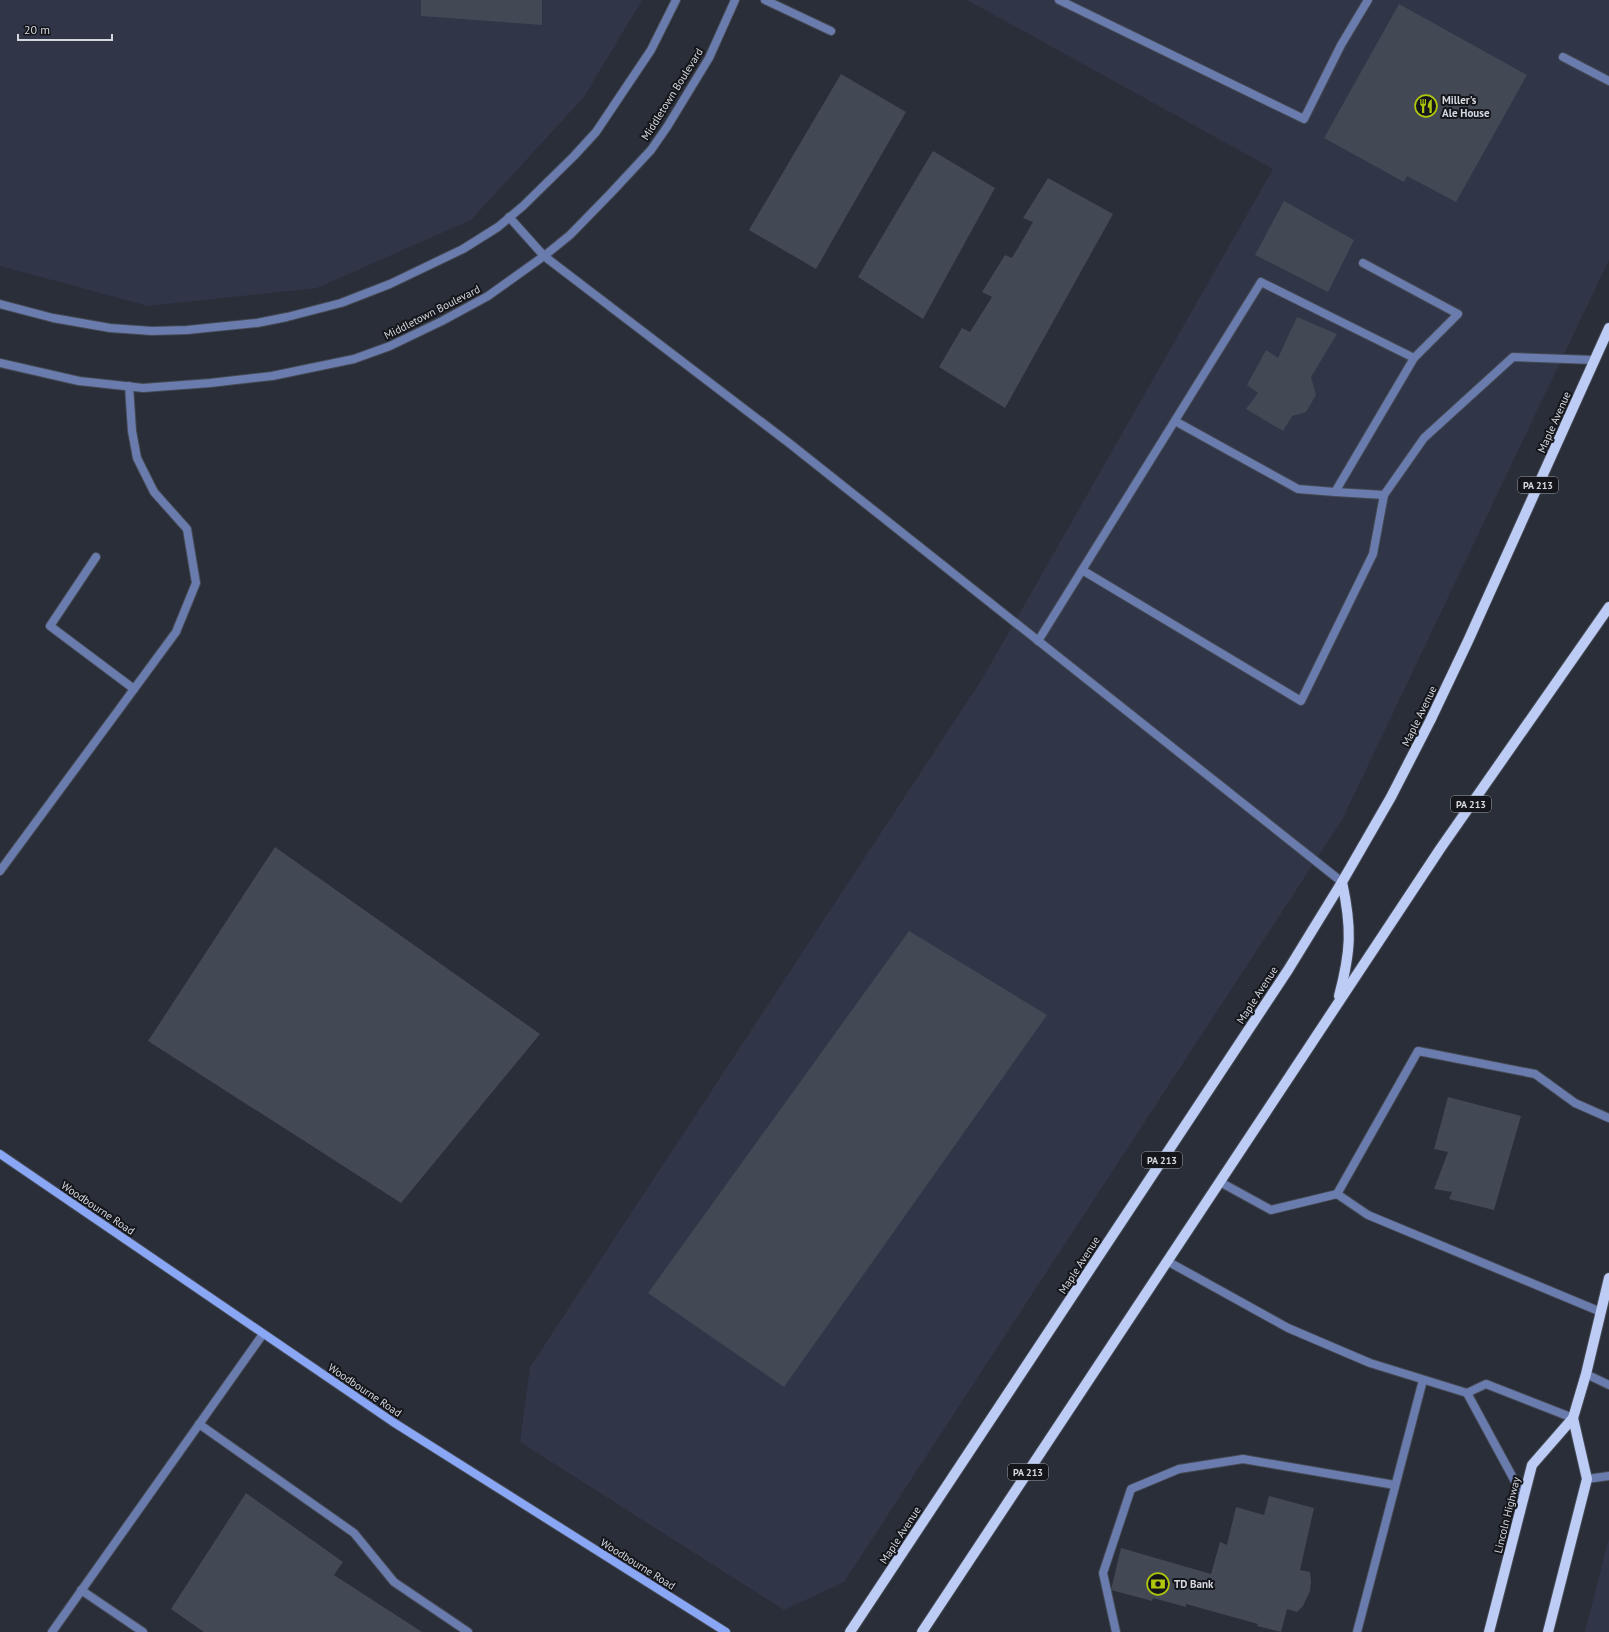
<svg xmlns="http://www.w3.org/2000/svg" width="1609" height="1632" font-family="'PT Sans',sans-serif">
  <rect width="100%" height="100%" fill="#292e39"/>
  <g fill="#303647">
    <polygon points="0,0 642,0 584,97 471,220 317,288 148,306 0,266"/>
    <polygon points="967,0 1609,0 1609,260 1342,820 844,1582 784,1610 520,1442 530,1367 982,679 1273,169"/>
    <polygon points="1609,1538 1609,1632 1585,1632"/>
  </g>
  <g fill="#434855">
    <polygon points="421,0 542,0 542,25 421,16"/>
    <polygon points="1399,4 1527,75 1456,202 1407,176 1404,182 1324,138"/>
    <polygon points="841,74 906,112 816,269 749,230"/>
    <polygon points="933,151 995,188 923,319 858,277"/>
    <polygon points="1048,178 1113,214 1005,408 939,367 962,328 970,332 992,297 982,292 1005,255 1012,258 1033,222 1023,218"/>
    <polygon points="1284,201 1354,240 1328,292 1255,255"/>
    <polygon points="1297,317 1337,334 1311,377 1316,395 1306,412 1292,416 1283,431 1246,409 1258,393 1247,385 1266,350 1278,358"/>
    <polygon points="275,847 540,1034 401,1203 148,1041"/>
    <polygon points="909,931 1047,1015 784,1387 648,1293"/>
    <polygon points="1448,1097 1521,1116 1494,1210 1449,1199 1452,1192 1434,1189 1448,1152 1434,1149"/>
    <polygon points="246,1493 343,1562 334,1575 422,1632 204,1632 171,1609"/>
    <polygon points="1269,1496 1314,1508 1300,1570 1310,1572 1311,1582 1310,1591 1303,1606 1297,1612 1287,1609 1281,1632 1257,1626 1258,1624 1186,1604 1186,1607 1153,1598 1152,1601 1111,1590 1121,1548 1211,1574 1220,1542 1227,1545 1236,1507 1264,1515"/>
  </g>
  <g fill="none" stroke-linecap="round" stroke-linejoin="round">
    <g stroke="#454954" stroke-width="10">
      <g id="lane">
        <polyline points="765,0 831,31"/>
        <polyline points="1059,0 1304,119 1341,45 1368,0"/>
        <polyline points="1563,57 1609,81"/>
        <polyline points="509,217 544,256 789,443 1342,882"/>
        <polyline points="1363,263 1458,314 1414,358"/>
        <polyline points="1175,421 1298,489 1335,492"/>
        <polyline points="96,557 50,626 134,689"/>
        <polyline points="1082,570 1301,701 1373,554 1384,495 1424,438 1513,357 1594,360"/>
        <polyline points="1038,641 1261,282 1414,358 1335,492 1384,495"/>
        <polyline points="0,871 176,632 196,583 187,529 154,492 137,458 132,431 129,386"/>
        <polyline points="1220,1182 1271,1210 1337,1194 1418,1051 1535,1074 1575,1103 1609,1118"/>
        <polyline points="1337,1194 1368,1215 1601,1312"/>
        <polyline points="1167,1261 1288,1328 1370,1363 1467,1393 1486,1384 1573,1418"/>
        <polyline points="1586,1374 1609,1385"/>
        <polyline points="1467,1393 1524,1498"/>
        <polyline points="199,1424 354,1533 394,1582 468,1632"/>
        <polyline points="1587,1479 1609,1476"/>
        <polyline points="81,1590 143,1632"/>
        <polyline points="52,1632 263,1334"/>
        <polyline points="1116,1632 1103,1573 1131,1489 1179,1469 1243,1459 1395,1485"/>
        <polyline points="1357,1632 1423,1380"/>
      </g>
    </g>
    <g stroke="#454954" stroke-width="10">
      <g id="street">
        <polyline points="0,304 53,318 110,328 152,331 187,330 257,323 287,317 341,303 390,284 463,249 498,227 523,206 574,156 596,132 651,50 676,0"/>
        <polyline points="0,363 79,381 143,388 210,383 272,376 354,359 390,346 442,321 488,296 544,256 570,235 610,194 651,150 667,127 709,58 735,0"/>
      </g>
    </g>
    <g stroke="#454954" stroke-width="10">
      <polyline id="secondary" points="0,1154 393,1422 726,1632"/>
    </g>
    <g stroke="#454954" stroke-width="12">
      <g id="primary">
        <path d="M1339 996C1351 951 1352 928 1342 882"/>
        <polyline points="850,1632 1288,970 1342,882 1391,797 1430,721 1468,641 1609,328"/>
        <polyline points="922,1632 1440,849 1609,607"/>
        <polyline points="1489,1632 1532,1465 1573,1418 1586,1374 1609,1278"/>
        <polyline points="1548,1632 1587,1479 1573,1418"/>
      </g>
    </g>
    <use href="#lane" stroke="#697cad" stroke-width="8"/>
    <use href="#street" stroke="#697cad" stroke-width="8"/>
    <use href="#secondary" stroke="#8aa7f6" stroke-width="8"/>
    <use href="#primary" stroke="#bcccf5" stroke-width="10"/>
  </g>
  <defs>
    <g id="restaurant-ring" transform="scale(1.15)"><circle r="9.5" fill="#14161b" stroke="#aec60c" stroke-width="1.5"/><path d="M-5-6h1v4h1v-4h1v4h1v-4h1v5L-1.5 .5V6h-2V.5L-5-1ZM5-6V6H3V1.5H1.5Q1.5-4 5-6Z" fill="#aec60c"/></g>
    <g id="bank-ring" transform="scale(1.15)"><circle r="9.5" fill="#14161b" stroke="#aec60c" stroke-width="1.5"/><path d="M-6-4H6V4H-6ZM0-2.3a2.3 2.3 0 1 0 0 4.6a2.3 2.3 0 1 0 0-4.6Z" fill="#aec60c"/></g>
  </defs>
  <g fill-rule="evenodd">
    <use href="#restaurant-ring" x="1426" y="106"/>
    <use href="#bank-ring" x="1158" y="1584"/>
  </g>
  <g text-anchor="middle" stroke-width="4" stroke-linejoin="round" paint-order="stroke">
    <g fill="#14161b" stroke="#9b9ea5" stroke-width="1">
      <rect x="1518" y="477" width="40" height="16" rx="3"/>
      <rect x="1451" y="796" width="40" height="16" rx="3"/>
      <rect x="1142" y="1152" width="40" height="16" rx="3"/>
      <rect x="1008" y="1464" width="40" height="16" rx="3"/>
    </g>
    <g font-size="10" font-weight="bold" fill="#d5d8e0">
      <text x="1538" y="489">PA 213</text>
      <text x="1471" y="808">PA 213</text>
      <text x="1162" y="1164">PA 213</text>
      <text x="1028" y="1476">PA 213</text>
    </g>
    <g font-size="11" fill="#d5d8e0" stroke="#14161b">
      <text transform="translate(672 94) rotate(-58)" y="4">Middletown Boulevard</text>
      <text transform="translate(432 312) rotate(-27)" y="4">Middletown Boulevard</text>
      <text transform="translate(1554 422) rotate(-66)" y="4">Maple Avenue</text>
      <text transform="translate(1419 716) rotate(-64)" y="4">Maple Avenue</text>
      <text transform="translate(1257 995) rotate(-57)" y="4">Maple Avenue</text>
      <text transform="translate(98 1208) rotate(34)" y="4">Woodbourne Road</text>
      <text transform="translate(1079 1265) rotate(-57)" y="4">Maple Avenue</text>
      <text transform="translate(365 1390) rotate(34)" y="4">Woodbourne Road</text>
      <text transform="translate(1507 1515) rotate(-76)" y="4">Lincoln Highway</text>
      <text transform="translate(900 1535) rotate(-57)" y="4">Maple Avenue</text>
      <text transform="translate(638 1564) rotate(32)" y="4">Woodbourne Road</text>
    </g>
    <g font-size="11" font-weight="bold" fill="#d5d8e0" stroke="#14161b" text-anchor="start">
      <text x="1442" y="104">Miller's<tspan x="1442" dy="13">Ale House</tspan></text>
      <text x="1174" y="1588">TD Bank</text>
    </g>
  </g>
  <path d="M18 34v6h94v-6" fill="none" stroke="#d5d8e0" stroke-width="2"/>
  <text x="24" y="34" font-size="12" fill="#d5d8e0" stroke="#14161b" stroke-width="3" paint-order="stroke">20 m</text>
</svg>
